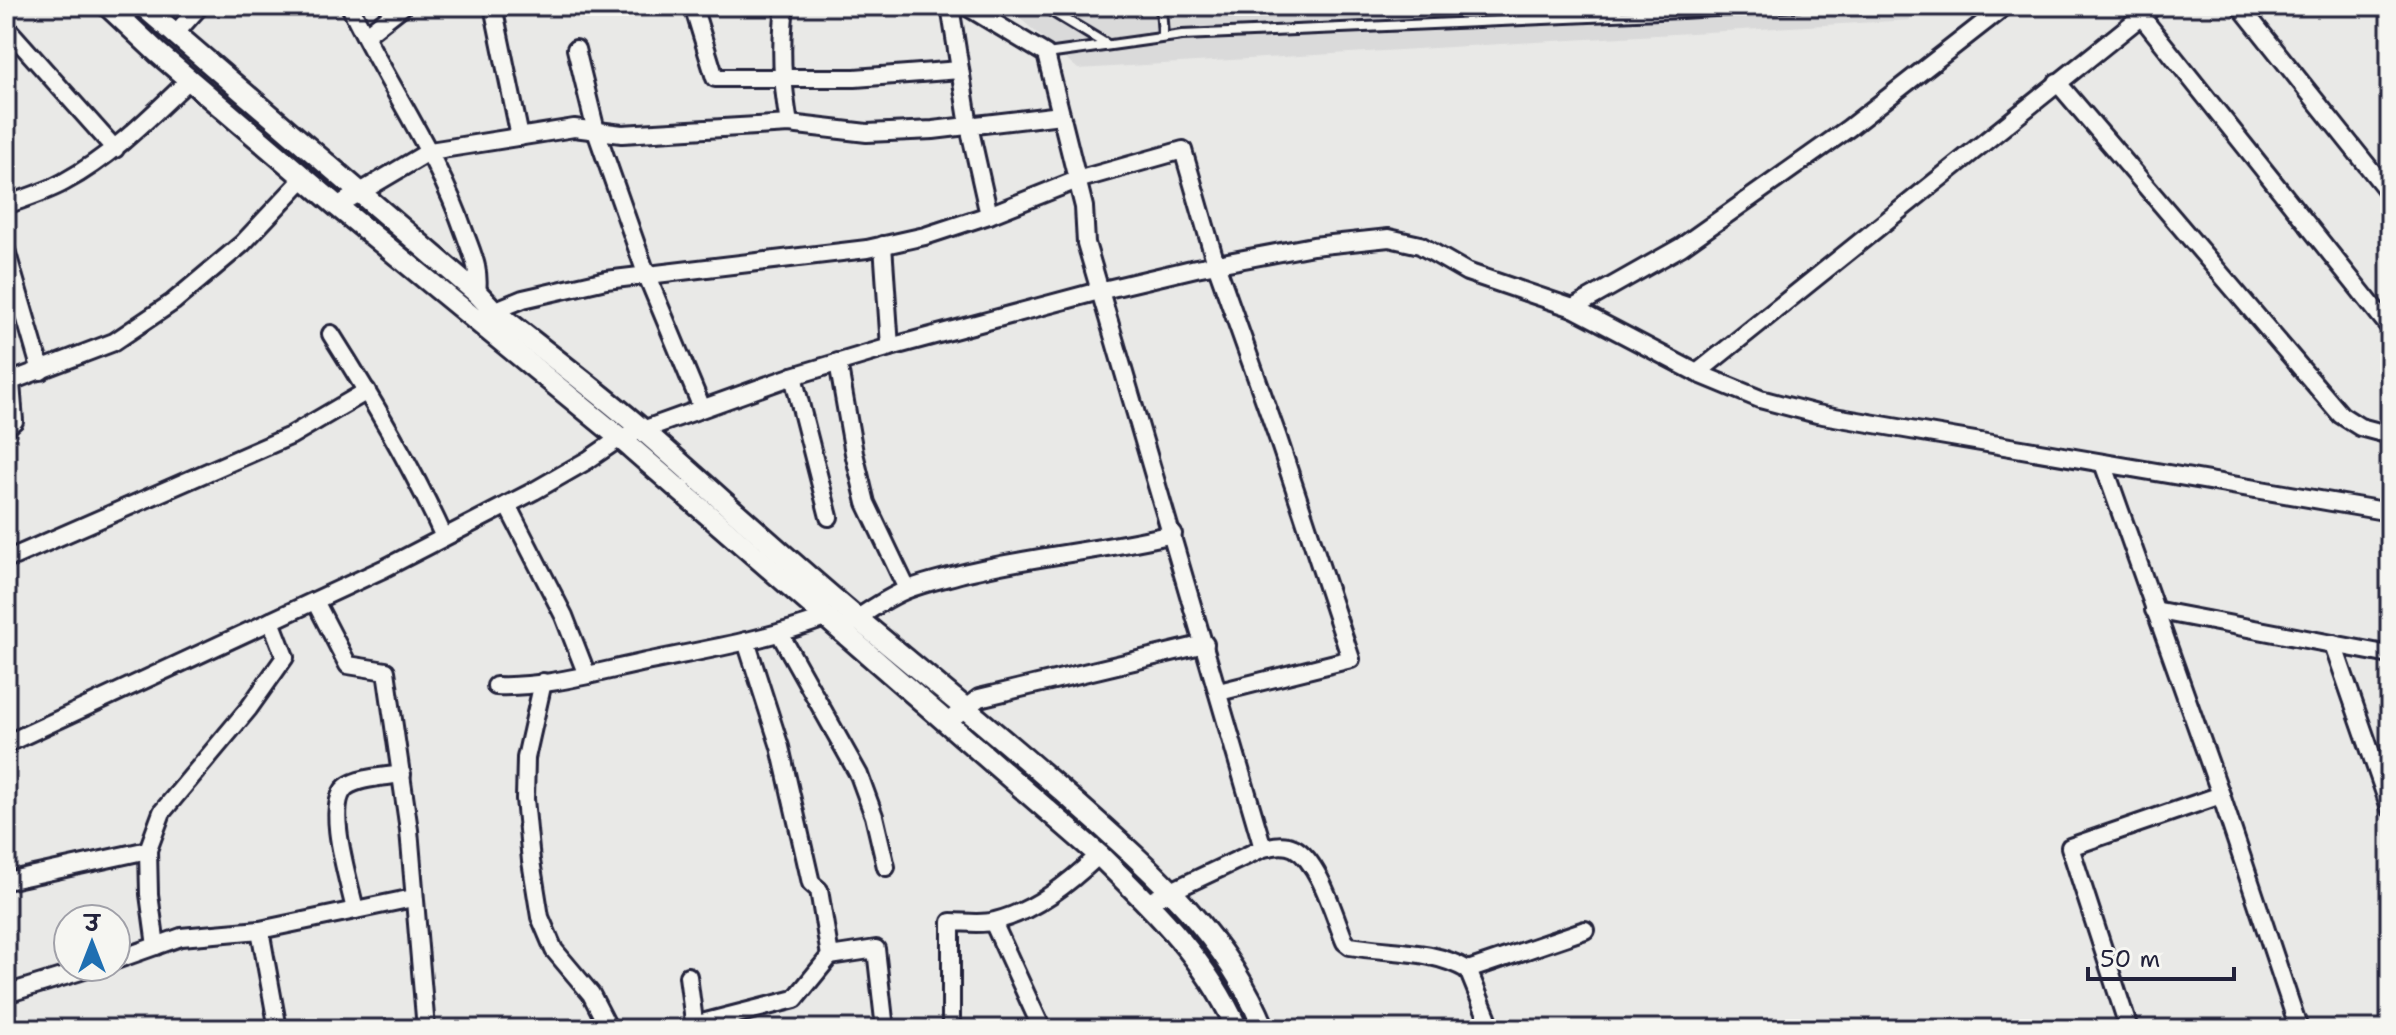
<svg xmlns="http://www.w3.org/2000/svg" width="2396" height="1035" font-family="'Shantell Sans','Playpen Sans Deva',sans-serif">
  <rect width="100%" height="100%" fill="#e9e9e7"/>
  <filter id="ink" filterUnits="userSpaceOnUse"><feTurbulence type="fractalNoise" baseFrequency=".0125" numOctaves="2"/><feDisplacementMap in="SourceGraphic" scale="16" xChannelSelector="R" yChannelSelector="G"/><feConvolveMatrix kernelMatrix="1 2 1 2 8 2 1 2 1" color-interpolation-filters="sRGB"/></filter>
  <g filter="url(#ink)">
    <polygon fill="#dadada" points="1006,6 1909,6 1910,20 1078,69"/>
    <g fill="none" stroke-linecap="round" stroke-linejoin="round">
      <g stroke="#22223b" stroke-width="14">
        <g id="service">
          <polyline points="1043,6 1106,44"/>
          <polyline points="1161,6 1163,37"/>
          <polyline points="1047,54 1182,35 1682,13 1798,6"/>
        </g>
      </g>
      <g stroke="#22223b" stroke-width="22">
        <g id="minor">
          <path d="M350 6C386 83 437 152 465 234 473 256 480 269 477 293"/>
          <polyline points="493,6 520,137"/>
          <polyline points="693,6 715,78 855,78 960,70"/>
          <path d="M785 6C780 49 782 82 789 124"/>
          <polyline points="950,6 969,126 989,215"/>
          <polyline points="966,6 1046,54 1084,207 1086,243 1263,848 1148,902"/>
          <polyline points="2133,6 2390,328"/>
          <polyline points="2240,6 2390,194"/>
          <polyline points="6,27 115,149"/>
          <polyline points="174,35 200,6"/>
          <polyline points="366,35 403,6"/>
          <polyline points="576,49 596,131 647,276 702,408"/>
          <polyline points="2057,82 2341,415 2360,427 2390,435"/>
          <path d="M6 205C25 198 46 192 64 182 112 156 150 117 189 80"/>
          <polyline points="337,206 430,151 574,128 622,134 789,124 867,133 933,130 1061,115"/>
          <polyline points="883,245 890,347"/>
          <polyline points="6,250 41,371"/>
          <polyline points="1573,308 1681,247 1849,128 2005,6"/>
          <polyline points="484,315 523,299 606,280 867,249 925,236 989,215 1077,180 1183,150 1216,264 1278,438 1351,659 1219,692"/>
          <path d="M331 334C373 400 412 466 444 537"/>
          <polyline points="838,362 854,453 866,503 907,589"/>
          <polyline points="1697,373 2154,6"/>
          <polyline points="793,376 829,517"/>
          <polyline points="6,383 114,342 173,302 242,244 304,178"/>
          <polyline points="6,428 14,421 11,383"/>
          <polyline points="2103,463 2221,795 2299,1029"/>
          <polyline points="507,505 564,616 587,675"/>
          <polyline points="6,560 290,436 367,391"/>
          <polyline points="315,601 348,665 386,671 409,830 426,1029"/>
          <polyline points="2154,610 2390,655"/>
          <path d="M848 625C866 612 885 599 906 590 923 583 942 579 960 574 1030 556 1102 551 1173 534"/>
          <polyline points="780,634 859,775 874,816 886,867"/>
          <polyline points="746,641 780,747 811,883 819,890 830,956 876,949 885,1029"/>
          <polyline points="2333,644 2390,808"/>
          <polyline points="543,682 526,758 525,799 531,861 540,917 554,950 591,994 609,1029"/>
          <path d="M496 686C544 688 594 673 641 663 703 650 766 640 825 618"/>
          <polyline points="947,722 979,698 1205,644"/>
          <polyline points="6,744 383,569 534,491 588,460 620,438 793,376 890,347 1099,291 1196,268 1313,246 1389,238 1420,245 1467,272 1573,308 1697,373 1760,399 1817,414 2390,512"/>
          <path d="M1263 848C1274 846 1283 843 1294 848 1320 862 1334 916 1345 942L1350 946C1390 953 1432 949 1468 970L1492 1029"/>
          <polyline points="6,881 148,850"/>
          <path d="M355 910C350 884 324 806 346 787 359 777 386 777 402 774"/>
          <polyline points="993,922 1042,1029"/>
          <polyline points="260,930 278,1029"/>
          <polyline points="156,946 149,894 148,850 162,812 249,708 285,657 271,621"/>
          <polyline points="116,960 181,937 260,930 413,898"/>
          <polyline points="1468,970 1585,930"/>
          <polyline points="688,976 695,1029"/>
          <polyline points="6,994 94,967"/>
          <polyline points="694,1025 795,999 830,956"/>
          <path d="M951 1029V922C965 922 982 925 995 921 1035 911 1069 883 1099 855"/>
          <polyline points="2129,1029 2070,847 2221,795"/>
        </g>
      </g>
      <g stroke="#22223b" stroke-width="26">
        <g id="tertiary">
          <path d="M108 6 158 53 337 206 620 438 1099 855C1152 907 1207 960 1237 1029"/>
          <path d="M143 6 477 293 494 311C544 351 596 389 645 432 716 494 786 559 859 620 932 681 1005 740 1076 803 1150 869 1227 935 1264 1029"/>
        </g>
      </g>
      <use href="#service" stroke="#f6f6f2" stroke-width="8"/>
      <use href="#minor" stroke="#f6f6f2" stroke-width="16"/>
      <use href="#tertiary" stroke="#f6f6f2" stroke-width="20"/>
    </g>
  </g>
  <rect width="2396" height="1035" fill="none" stroke="#f6f6f2" stroke-width="32"/>
  <rect x="16" y="16" width="2364" height="1003" fill="none" stroke="#22223b" stroke-width="3" filter="url(#ink)"/>
  <g transform="translate(92 943)"><circle r="38" fill="#f6f6f2" stroke="#a1a1a9" stroke-width="2"/>
  <path d="M0-6L14 30L0 20L-14 30Z" fill="#1f6fb2"/>
  <text y="-12" font-size="22" font-weight="bold" text-anchor="middle" fill="#22223b">उ</text>
  </g>
  <path d="M2088 967v12h146v-12" fill="none" stroke="#22223b" stroke-width="4"/>
  <text x="2100" y="967" font-size="24" fill="#22223b" stroke="#f6f6f2" stroke-width="6" paint-order="stroke">50 m</text>
</svg>
